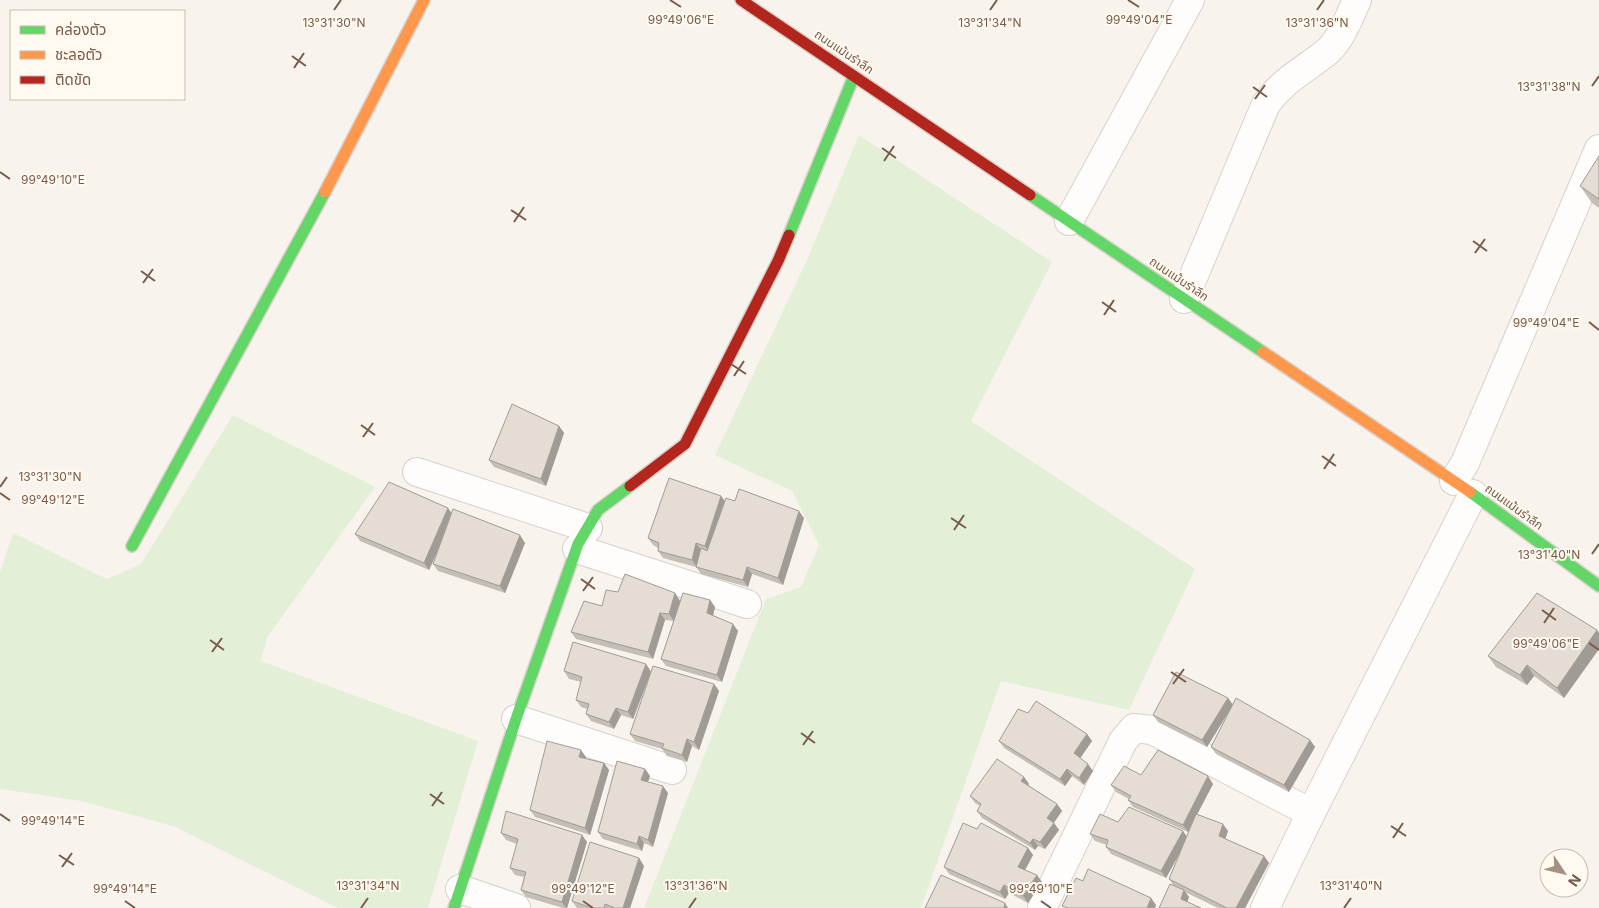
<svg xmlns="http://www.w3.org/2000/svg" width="1599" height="908" font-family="Inter,'Noto Sans Thai',sans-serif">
  <rect width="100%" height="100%" fill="#f8f4ed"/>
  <g fill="#e4efd8">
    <polygon points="859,135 1052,262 971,421 1195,569 1129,710 1001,681 921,908 644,908 766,599 801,587 819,545 792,491 715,455 807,260"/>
    <polygon points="233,415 375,487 267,638 261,661 478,741 428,908 338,908 173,826 81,801 0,789 0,572 13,533 107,579 141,564"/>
  </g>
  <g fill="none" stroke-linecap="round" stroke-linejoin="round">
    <g stroke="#d7d1cb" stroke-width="30">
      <g id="street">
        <polyline points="1069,221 1190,0"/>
        <path d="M1184 299 1266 104C1284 79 1305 70 1328 51 1342 38 1349 17 1357 0"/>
        <polyline points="417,472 588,528"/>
        <polyline points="1454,481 1465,463 1599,149"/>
        <polyline points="577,549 747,604"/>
        <polyline points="516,719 672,770"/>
        <polyline points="460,889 516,908"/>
        <polyline points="1042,908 1123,741 1134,728 1152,730 1311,813"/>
        <polyline points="1265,908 1311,813 1473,494"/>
      </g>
    </g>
    <g stroke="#d8d1c9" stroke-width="14">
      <g id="fast">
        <polyline points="1030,195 1263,352"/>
        <polyline points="789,235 854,76"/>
        <polyline points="1470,492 1599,586"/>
        <polyline points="132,546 325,192"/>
        <polyline points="454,908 516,719 578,544 598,510 630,486"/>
      </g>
    </g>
    <g stroke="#d8d1c9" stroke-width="14">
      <g id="slow">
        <polyline points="325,192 424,0"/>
        <polyline points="1263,352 1470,492"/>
      </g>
    </g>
    <g stroke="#d8d1c9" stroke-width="14">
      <g id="jam">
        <polyline points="741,0 1030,195"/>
        <polyline points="630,486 685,444 778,261 789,235"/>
      </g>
    </g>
    <use href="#street" stroke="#fefdfc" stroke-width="28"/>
    <use href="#fast" stroke="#63d668" stroke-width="11"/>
    <use href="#slow" stroke="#ff974d" stroke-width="11"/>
    <use href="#jam" stroke="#b3261e" stroke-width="11"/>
  </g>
  <g fill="#c5beb6">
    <polygon points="1599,156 1599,208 1592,203 1580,186"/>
    <polygon points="559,426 564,433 546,486 494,467 489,460"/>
    <polygon points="721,496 725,501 804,518 783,585 752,574 748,587 701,574 696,567 663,558 658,551 658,548 653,545 648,538"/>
    <polygon points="452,513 525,543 505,593 438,571 433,564 437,553 429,570 360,541 355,534"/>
    <polygon points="618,592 675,593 680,601 676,614 710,600 715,607 713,615 738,631 722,682 666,666 661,659 674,621 665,620 653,659 576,639 571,632"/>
    <polygon points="1597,630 1599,633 1599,649 1564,698 1534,676 1527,685 1496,667 1488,656"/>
    <polygon points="646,664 651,672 633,719 621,715 614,729 591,721 586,714 587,709 581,707 576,700 581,682 569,679 564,671"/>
    <polygon points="714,684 719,691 699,750 692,746 687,762 667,756 662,749 635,741 630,734"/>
    <polygon points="1228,698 1233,705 1310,740 1315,747 1289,792 1216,754 1211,747 1230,710 1207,747 1158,722 1153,715"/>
    <polygon points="1028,713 1087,734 1092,741 1080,758 1093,771 1084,785 1072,776 1065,786 1004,748 999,741"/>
    <polygon points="586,757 585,759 604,763 609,770 590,835 535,817 530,810"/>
    <polygon points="645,769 650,776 648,782 668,793 653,847 644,843 642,851 603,839 598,832"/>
    <polygon points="1141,775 1213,784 1197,814 1228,831 1225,839 1264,856 1269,863 1245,908 1218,908 1185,892 1189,897 1187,902 1159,908 1174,886 1169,879 1180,853 1166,878 1111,854 1106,847 1107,845 1095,841 1090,834 1118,822 1187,836 1190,828 1188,832 1133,807 1128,800 1129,799 1116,792 1111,785"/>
    <polygon points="1024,777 1029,784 1028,785 1057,804 1062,811 1054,823 1059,830 1045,849 1038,846 1035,850 982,818 977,811 980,806 975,803 970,796"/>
    <polygon points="977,829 1028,848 1033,855 1025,870 1042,882 1028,903 1009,893 1005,899 949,874 944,867"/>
    <polygon points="501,833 582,835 587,842 567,908 563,908 526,897 521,890 524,877 515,875 510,868 517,844 506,840"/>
    <polygon points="639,858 644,866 630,908 577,908 572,901"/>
  </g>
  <g fill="#a09b94">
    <polygon points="559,426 564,433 546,486 541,479"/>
    <polygon points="721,496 726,503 710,553 705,546"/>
    <polygon points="448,508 453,515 429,570 424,563"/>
    <polygon points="799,511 804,518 783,585 778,578"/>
    <polygon points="520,535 525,543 505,593 500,586"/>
    <polygon points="696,543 701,550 697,567 692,560"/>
    <polygon points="747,567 752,574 748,587 743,580"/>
    <polygon points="675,593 680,601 674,621 669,614"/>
    <polygon points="710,600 715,607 712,620 707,613"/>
    <polygon points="660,613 665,620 653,659 648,652"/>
    <polygon points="733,624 738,631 722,682 717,675"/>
    <polygon points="1597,630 1599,633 1599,649 1564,698 1557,688"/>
    <polygon points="646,664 651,672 633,719 628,712"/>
    <polygon points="1527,665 1534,676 1527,685 1520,675"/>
    <polygon points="714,684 719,691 699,750 694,742"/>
    <polygon points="1228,698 1233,705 1207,747 1202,740"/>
    <polygon points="616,708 621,715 614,729 609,722"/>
    <polygon points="1087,734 1092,741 1079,760 1074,753"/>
    <polygon points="687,739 692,746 687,762 682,755"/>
    <polygon points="1310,740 1315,747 1289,792 1284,785"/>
    <polygon points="581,750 586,757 584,764 579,757"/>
    <polygon points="604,763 609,770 590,835 585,828"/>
    <polygon points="1088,764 1093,771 1084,785 1079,778"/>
    <polygon points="645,769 650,776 646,787 641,780"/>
    <polygon points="1067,769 1072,776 1065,786 1060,779"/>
    <polygon points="1208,776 1213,784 1188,832 1183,825"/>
    <polygon points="1024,777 1029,784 1026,788 1021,781"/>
    <polygon points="663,786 668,793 653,847 648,840"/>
    <polygon points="1057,804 1062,811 1052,825 1047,818"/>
    <polygon points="1054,823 1059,830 1045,849 1040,842"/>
    <polygon points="1223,824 1228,831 1224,843 1219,836"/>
    <polygon points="1183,831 1188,838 1166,878 1161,871"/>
    <polygon points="582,835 587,842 567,908 566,908 562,902"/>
    <polygon points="639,836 644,843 642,851 637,844"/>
    <polygon points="1033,839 1038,846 1035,850 1030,843"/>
    <polygon points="1028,848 1033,855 1023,874 1018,867"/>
    <polygon points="1264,856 1269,863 1245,908 1236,908"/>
    <polygon points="639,858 644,866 630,908 623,908"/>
    <polygon points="1037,875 1042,882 1028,903 1023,896"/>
    <polygon points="1004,885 1009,893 1005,899 1000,892"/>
    <polygon points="1184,890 1189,897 1186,906 1181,899"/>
    <polygon points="1151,898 1156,905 1155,908 1147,908"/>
    <polygon points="1005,903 1008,908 1004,908"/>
  </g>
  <g fill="#e5ddd4" stroke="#a09b94">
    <polygon points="1599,156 1599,199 1580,186"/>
    <polygon points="512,404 559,426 541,479 489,460"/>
    <polygon points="669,478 721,496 705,546 696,543 692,560 658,551 659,543 648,538"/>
    <polygon points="389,482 448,508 424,563 355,534"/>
    <polygon points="739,489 799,511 778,578 747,567 743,580 696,567 701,548 707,551 726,498 735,501"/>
    <polygon points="453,509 520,535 500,586 433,564"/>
    <polygon points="625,574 675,593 669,614 660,613 648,652 571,632 584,601 602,606 606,590 618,592"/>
    <polygon points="683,593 710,600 707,613 733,624 717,675 661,659"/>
    <polygon points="1537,593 1597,630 1557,688 1527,665 1520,675 1488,656"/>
    <polygon points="573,642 646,664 628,712 616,708 609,722 586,714 589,704 576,700 582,677 564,671"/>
    <polygon points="653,666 714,684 694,742 687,739 682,755 662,748 664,744 630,734"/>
    <polygon points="1176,672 1228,698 1202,740 1153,715"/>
    <polygon points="1236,698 1310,740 1284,785 1211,747"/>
    <polygon points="1036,701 1087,734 1074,753 1088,764 1079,778 1067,769 1060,779 999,741 1018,709 1028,713"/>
    <polygon points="547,741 581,750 579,757 604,763 585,828 530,810"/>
    <polygon points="1158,750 1208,776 1183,825 1128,800 1131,796 1111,785 1124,766 1141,775"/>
    <polygon points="997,759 1024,777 1021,781 1057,804 1047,818 1054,823 1040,842 1033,839 1030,843 977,811 981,804 970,796"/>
    <polygon points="617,761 645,769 641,780 663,786 648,840 639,836 637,844 598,832"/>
    <polygon points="1129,807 1183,831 1161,871 1106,847 1108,840 1090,834 1100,814 1118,822"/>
    <polygon points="506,811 582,835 562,902 521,890 526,872 510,868 518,839 501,833"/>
    <polygon points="1196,814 1223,824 1219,836 1264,856 1236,908 1227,908 1169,879"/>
    <polygon points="963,823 977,829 981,823 1028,848 1018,867 1037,875 1023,896 1004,885 1000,892 944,867"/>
    <polygon points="590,842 639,858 623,908 615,908 605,904 604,908 592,908 572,901"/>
    <polygon points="1088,869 1151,898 1147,908 1068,908 1062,906 1076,878 1083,881"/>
    <polygon points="941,875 1005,903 1004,907 1005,908 925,908"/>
    <polygon points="1170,884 1184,890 1181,899 1201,908 1159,908"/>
  </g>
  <path fill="none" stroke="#785c4b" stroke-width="2" d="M670 0 681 7M1128 0 1139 7M334 10 341 0M990 10 997 0M1317 10 1324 0M292 56 306 66M294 68 304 53M1592 86 1599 76M1253 87 1267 97M1255 99 1265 85M882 148 896 158M884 161 894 146M0 172 10 179M511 210 526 220M514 222 524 207M1473 241 1487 251M1475 253 1485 239M141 271 155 281M143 283 153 269M1102 302 1116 312M1104 315 1114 300M1589 322 1599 330M731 364 746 374M734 376 744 361M361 425 375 435M363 437 373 423M1322 456 1336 466M1324 469 1334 454M0 487 7 477M0 493 10 500M951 518 966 528M954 530 964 515M1592 554 1599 544M581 579 595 589M583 591 593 577M1542 610 1556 620M1544 623 1554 608M210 640 224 650M1589 643 1599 650M212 652 222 638M1171 672 1186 682M1173 684 1184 669M801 733 815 743M803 745 813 731M430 794 444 804M432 806 442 792M0 814 10 821M1391 826 1406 836M1393 838 1403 823M59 855 74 865M62 867 72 853M125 901 135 908M583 901 593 908M1041 901 1051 908M361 908 368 898M689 908 696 898M1344 908 1351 898"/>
  <g text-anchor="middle" stroke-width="4" stroke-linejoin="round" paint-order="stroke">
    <g font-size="12" fill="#785c4b" stroke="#fff9ef">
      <text transform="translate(844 52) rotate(34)" y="4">ถนนแม้นรำลึก</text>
      <text transform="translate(1179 279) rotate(34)" y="4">ถนนแม้นรำลึก</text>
      <text transform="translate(1514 507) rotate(36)" y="4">ถนนแม้นรำลึก</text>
    </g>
  </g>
  <g font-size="12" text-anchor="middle" fill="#785c4b" stroke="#fff9ef" stroke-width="4" stroke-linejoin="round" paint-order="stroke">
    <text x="681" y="24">99°49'06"E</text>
    <text x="1139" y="24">99°49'04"E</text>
    <text x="334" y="27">13°31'30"N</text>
    <text x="990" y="27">13°31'34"N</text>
    <text x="1317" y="27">13°31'36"N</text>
    <text x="1549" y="91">13°31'38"N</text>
    <text x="53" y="184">99°49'10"E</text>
    <text x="1546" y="327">99°49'04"E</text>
    <text x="50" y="481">13°31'30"N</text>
    <text x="53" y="504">99°49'12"E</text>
    <text x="1549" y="559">13°31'40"N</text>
    <text x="1546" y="648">99°49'06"E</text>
    <text x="53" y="825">99°49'14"E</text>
    <text x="368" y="890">13°31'34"N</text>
    <text x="696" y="890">13°31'36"N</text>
    <text x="1351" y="890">13°31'40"N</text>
    <text x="125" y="893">99°49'14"E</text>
    <text x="583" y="893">99°49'12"E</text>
    <text x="1041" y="893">99°49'10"E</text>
  </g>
  <rect x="10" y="10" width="175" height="90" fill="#fff9ef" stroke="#c9baad"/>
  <rect x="20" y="26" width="25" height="8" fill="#63d668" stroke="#c9baad"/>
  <text x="55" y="35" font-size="15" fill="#785c4b">คล่องตัว</text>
  <rect x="20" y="51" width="25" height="8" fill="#ff974d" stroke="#c9baad"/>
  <text x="55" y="60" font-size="15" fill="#785c4b">ชะลอตัว</text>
  <rect x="20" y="76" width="25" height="8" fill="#b3261e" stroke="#c9baad"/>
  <text x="55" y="85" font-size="15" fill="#785c4b">ติดขัด</text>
  <g transform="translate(1564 873) rotate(125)"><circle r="24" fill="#fff9ef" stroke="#c9baad"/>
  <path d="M0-4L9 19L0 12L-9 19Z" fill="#a59184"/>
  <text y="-8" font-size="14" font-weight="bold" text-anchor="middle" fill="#785c4b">N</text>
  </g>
</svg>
